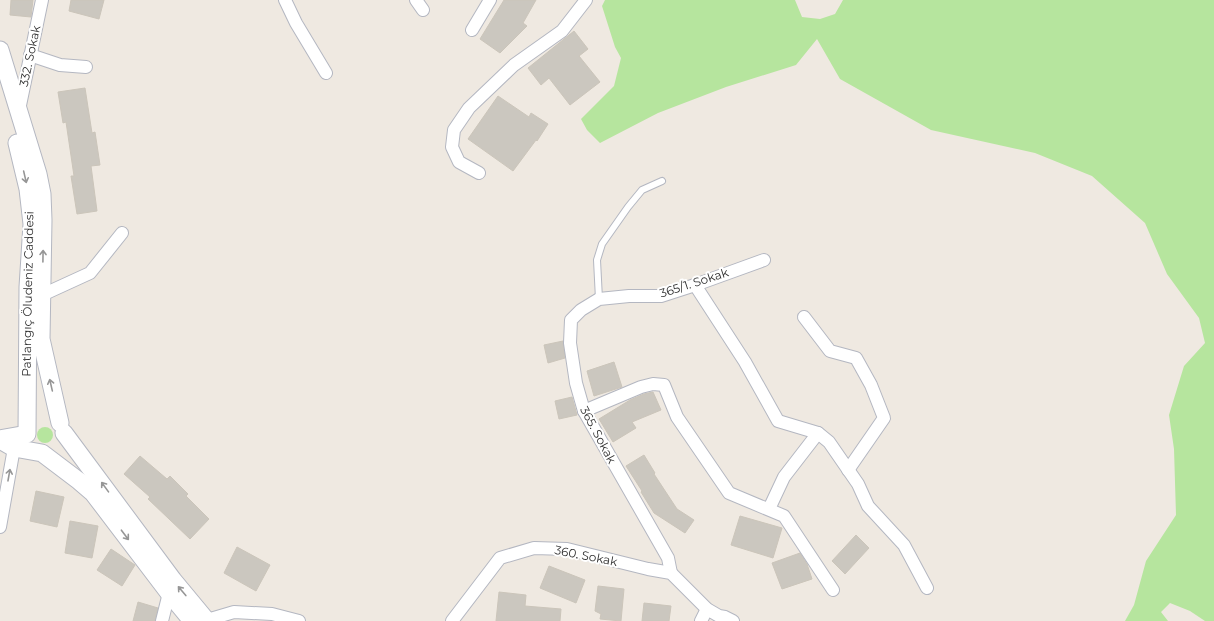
<svg xmlns="http://www.w3.org/2000/svg" width="1214" height="621" font-family="Montserrat,sans-serif">
  <rect width="100%" height="100%" fill="#efe9e1"/>
  <g fill="#b6e59e">
    <polygon points="605,0 795,0 802,17 820,19 835,14 843,0 1214,0 1214,621 1205,621 1190,611 1170,603 1161,612 1168,621 1125,621 1134,605 1146,561 1176,515 1174,449 1169,415 1184,366 1205,343 1199,318 1167,274 1145,223 1092,176 1035,153 931,130 840,79 817,39 796,65 726,87 658,113 600,143 587,130 581,119 614,86 621,58 615,47 602,6"/>
    <circle cx="45" cy="435" r="8"/>
  </g>
  <g fill="#cbc7bf" stroke="#cbc5ba">
    <polygon points="11,0 33,0 31,17 10,15"/>
    <polygon points="71,0 104,0 99,19 69,11"/>
    <polygon points="504,0 536,0 523,23 527,26 500,53 480,39"/>
    <polygon points="574,31 588,49 579,56 600,82 570,105 549,78 541,85 528,68"/>
    <polygon points="85,88 92,133 95,132 100,165 91,166 97,211 77,214 71,176 74,176 66,122 63,123 58,92"/>
    <polygon points="498,96 529,117 531,113 548,124 537,141 536,140 513,171 468,139"/>
    <polygon points="563,341 565,358 548,363 544,345"/>
    <polygon points="614,362 622,387 594,396 587,371"/>
    <polygon points="653,392 661,410 632,422 636,428 613,442 599,419 630,400 644,394"/>
    <polygon points="572,397 577,415 559,419 555,401"/>
    <polygon points="644,455 655,473 654,474 677,509 694,520 685,533 654,513 641,492 642,491 626,466"/>
    <polygon points="140,456 167,479 170,476 188,494 186,496 209,519 190,539 148,499 150,497 124,474"/>
    <polygon points="36,491 64,497 57,527 30,521"/>
    <polygon points="740,516 782,528 773,558 731,545"/>
    <polygon points="70,521 98,526 92,558 65,553"/>
    <polygon points="856,535 869,548 845,574 832,561"/>
    <polygon points="237,547 270,565 256,591 224,573"/>
    <polygon points="111,549 135,565 122,586 97,570"/>
    <polygon points="800,553 807,564 812,579 782,589 772,563"/>
    <polygon points="549,566 585,580 576,603 540,588"/>
    <polygon points="598,586 624,589 621,621 600,619 601,614 595,611"/>
    <polygon points="499,592 526,595 525,606 561,609 560,621 496,621"/>
    <polygon points="138,602 158,608 155,621 133,621"/>
    <polygon points="644,603 671,606 669,621 642,621"/>
  </g>
  <g fill="none" stroke-linecap="round" stroke-linejoin="round">
    <g stroke="#b4b7c1" stroke-width="8">
      <polyline id="lane" points="599,299 597,260 602,244 628,207 642,190 662,181"/>
    </g>
    <g stroke="#b4b7c1" stroke-width="14">
      <g id="street">
        <polyline points="285,0 296,23 326,73"/>
        <polyline points="416,0 423,10"/>
        <polyline points="472,30 490,0"/>
        <polyline points="30,55 60,65 86,67"/>
        <polyline points="19,110 42,0"/>
        <polyline points="479,173 459,162 452,147 454,130 469,108 514,65 562,31 586,0"/>
        <polyline points="695,285 745,362 778,421 818,433 829,442 858,484 868,506 904,545 927,588"/>
        <polyline points="42,295 90,273 122,233"/>
        <polyline points="804,317 830,351 856,358 871,385 884,418 848,470"/>
        <polyline points="584,411 641,387 653,384 664,385 677,417 729,493 784,516 833,590"/>
        <polyline points="769,509 784,477 818,433"/>
        <polyline points="0,527 14,448"/>
        <polyline points="671,573 668,558 584,411 576,383 570,343 571,320 581,310 599,299 629,296 661,296 695,285 764,260"/>
        <polyline points="207,620 234,612 272,614 299,621"/>
        <polyline points="162,621 169,593"/>
        <polyline points="452,621 500,558 534,548 567,549 648,569 671,573 707,609 719,616 725,617 733,621"/>
        <polyline points="701,621 707,609"/>
      </g>
    </g>
    <g stroke="#b4b7c1" stroke-width="19">
      <g id="secondary">
        <polyline points="0,50 38,174 42,194 43,220 41,339 60,423"/>
        <polyline points="64,433 173,580 207,621"/>
        <polyline points="0,439 27,434 28,287 32,224 28,189 17,143"/>
        <polyline points="0,440 14,448 42,453 79,481 93,493 169,593 192,621"/>
      </g>
    </g>
    <use href="#lane" stroke="#fff" stroke-width="6"/>
    <use href="#street" stroke="#fff" stroke-width="12"/>
    <use href="#secondary" stroke="#fff" stroke-width="17"/>
  </g>
  <defs><path id="oneway-shaft" d="M-6 0H5M1.5-3L5.5 0L1.5 3" fill="none" stroke-width="1.6" stroke-linecap="round" stroke-linejoin="round"/></defs>
  <g stroke="#969696">
    <use href="#oneway-shaft" transform="translate(25 177) rotate(77)"/>
    <use href="#oneway-shaft" transform="translate(43 256) rotate(-89)"/>
    <use href="#oneway-shaft" transform="translate(51 385) rotate(-103)"/>
    <use href="#oneway-shaft" transform="translate(9 475) rotate(-80)"/>
    <use href="#oneway-shaft" transform="translate(105 487) rotate(-126)"/>
    <use href="#oneway-shaft" transform="translate(125 535) rotate(53)"/>
    <use href="#oneway-shaft" transform="translate(182 591) rotate(-130)"/>
  </g>
  <g text-anchor="middle" stroke-width="4" stroke-linejoin="round" paint-order="stroke">
    <g font-size="12" fill="#2e2e2e" stroke="#fff">
      <text transform="translate(30 56) rotate(-78)" y="4">332. Sokak</text>
      <text transform="translate(694 283) rotate(-18)" y="4">365/1. Sokak</text>
      <text transform="translate(28 294) rotate(-89)" y="4">Patlangıç Öludeniz Caddesi</text>
      <text transform="translate(598 435) rotate(62)" y="4">365. Sokak</text>
      <text transform="translate(586 556) rotate(11)" y="4">360. Sokak</text>
    </g>
  </g>
</svg>
